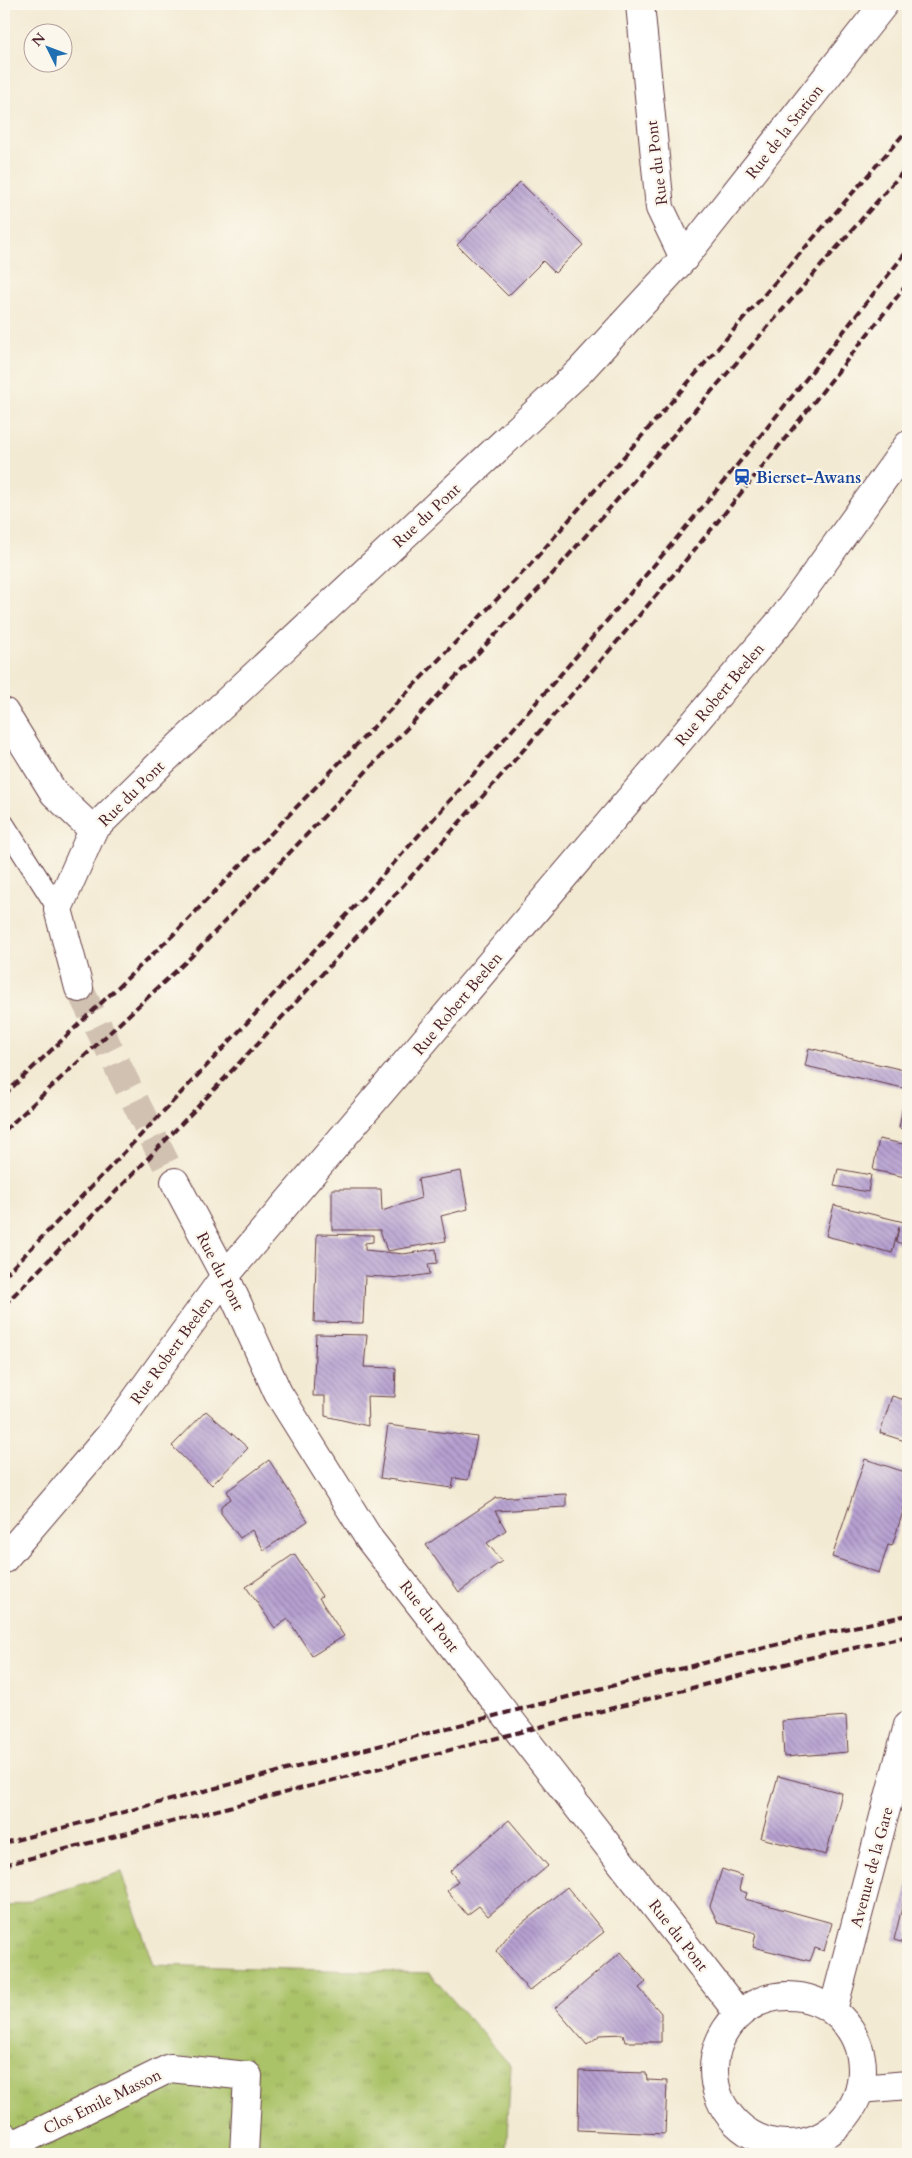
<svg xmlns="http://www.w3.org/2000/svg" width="912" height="2158" font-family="Cardo,serif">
  <defs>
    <pattern id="grass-tufts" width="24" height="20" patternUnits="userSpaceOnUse" patternTransform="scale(1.25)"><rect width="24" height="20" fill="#aac267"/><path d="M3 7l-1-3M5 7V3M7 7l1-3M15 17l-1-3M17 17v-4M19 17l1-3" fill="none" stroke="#94a65a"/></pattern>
    <pattern id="building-back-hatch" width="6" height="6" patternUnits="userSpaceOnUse" patternTransform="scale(1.25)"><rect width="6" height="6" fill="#b6a0d1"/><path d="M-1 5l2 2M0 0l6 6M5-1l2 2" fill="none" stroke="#9682aa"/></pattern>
  </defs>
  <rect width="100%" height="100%" fill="#fbf7ec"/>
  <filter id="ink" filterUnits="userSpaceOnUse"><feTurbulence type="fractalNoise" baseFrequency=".02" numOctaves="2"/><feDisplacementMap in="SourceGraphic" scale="10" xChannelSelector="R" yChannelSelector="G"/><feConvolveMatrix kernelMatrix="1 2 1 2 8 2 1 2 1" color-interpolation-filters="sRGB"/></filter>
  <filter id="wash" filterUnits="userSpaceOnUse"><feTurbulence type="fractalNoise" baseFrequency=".0096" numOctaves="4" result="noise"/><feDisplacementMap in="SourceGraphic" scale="20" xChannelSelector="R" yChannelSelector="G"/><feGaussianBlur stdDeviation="1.12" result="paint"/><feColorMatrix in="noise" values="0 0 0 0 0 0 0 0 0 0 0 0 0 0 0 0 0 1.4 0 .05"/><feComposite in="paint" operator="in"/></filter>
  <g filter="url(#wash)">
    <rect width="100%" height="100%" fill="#f3ead3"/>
    <polygon fill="url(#grass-tufts)" stroke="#7a7049" points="122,1872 153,1965 429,1973 511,2066 506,2154 4,2154 4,1908"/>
    <g id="blocks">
      <g fill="url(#building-back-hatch)">
        <polygon points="520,182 583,245 555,273 543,261 508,296 457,245"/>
        <polygon points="809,1048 908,1071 908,1089 805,1066"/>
        <polygon points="904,1101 908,1102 908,1130 899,1128"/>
        <polygon points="879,1139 908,1145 908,1164 905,1177 873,1170"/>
        <polygon points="838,1169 871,1175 868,1192 834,1186"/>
        <polygon points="461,1171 468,1209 441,1216 446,1241 387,1251 380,1230 332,1230 332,1189 381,1189 382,1211 421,1198 418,1179"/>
        <polygon points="834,1205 908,1223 908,1245 896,1242 899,1227 892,1253 826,1236"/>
        <polygon points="317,1234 373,1235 373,1242 365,1243 365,1250 403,1254 436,1249 437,1263 428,1264 430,1274 404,1278 365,1276 363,1323 314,1322"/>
        <polygon points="316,1334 367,1335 364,1367 396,1368 395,1397 367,1396 368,1426 325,1416 325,1396 313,1396"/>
        <polygon points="892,1396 908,1401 908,1442 880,1433"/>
        <polygon points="206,1411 248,1448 212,1485 172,1446"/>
        <polygon points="388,1425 477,1437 468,1480 454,1478 452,1488 380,1478"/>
        <polygon points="865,1459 908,1473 908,1496 892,1546 888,1545 879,1573 832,1557"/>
        <polygon points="269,1460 308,1521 264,1550 252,1530 240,1538 221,1513 221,1506 231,1499 227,1491"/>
        <polygon points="566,1494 566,1507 495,1511 506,1530 487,1543 502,1561 459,1592 426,1545 496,1498"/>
        <polygon points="294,1554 322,1596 319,1598 344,1636 312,1656 288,1619 275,1628 246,1587"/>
        <polygon points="846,1716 848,1752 784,1757 782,1721"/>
        <polygon points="778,1776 842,1793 826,1855 761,1838"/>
        <polygon points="509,1820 548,1866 488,1916 479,1906 467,1915 447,1891 458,1881 450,1871"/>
        <polygon points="722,1869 742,1876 739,1890 747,1893 745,1899 832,1923 824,1951 815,1948 810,1961 753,1947 756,1933 718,1923 710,1906"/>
        <polygon points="908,1883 908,1944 894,1940"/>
        <polygon points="567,1887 604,1932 529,1991 496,1951 511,1932"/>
        <polygon points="621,1952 646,1982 639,1988 661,2013 661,2042 625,2042 623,2034 600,2035 587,2045 555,2008"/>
        <polygon points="579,2071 646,2073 647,2080 667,2081 665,2134 578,2130"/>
      </g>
    </g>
  </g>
  <g filter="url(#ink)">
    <use href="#blocks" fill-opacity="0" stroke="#633d44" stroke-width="1"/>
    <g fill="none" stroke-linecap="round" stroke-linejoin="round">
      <polyline stroke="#d1c1b1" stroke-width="28" stroke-dasharray="28 14" stroke-linecap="butt" points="79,988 175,1182"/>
      <g stroke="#633d44" stroke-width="22">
        <polyline id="service" points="4,824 58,909"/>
      </g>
      <g stroke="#633d44" stroke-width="30">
        <g id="minor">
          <polyline points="640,4 660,208 684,258"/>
          <polyline points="4,712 54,793 93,830"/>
          <polyline points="4,1559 110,1435 225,1276 784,617 908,445"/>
          <polyline points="833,2010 908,1725"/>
          <polyline points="4,2136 13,2145 170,2068 248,2076 244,2154"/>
        </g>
      </g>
      <g stroke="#633d44" stroke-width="30">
        <g id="tertiary">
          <polyline points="79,988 58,909 93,830 162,762 580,371 684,258 884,4"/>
          <polyline points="175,1182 225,1276 278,1393 370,1540 739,2014"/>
          <circle cx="788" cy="2070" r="74"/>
          <polyline points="860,2089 908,2085"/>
        </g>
      </g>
      <use href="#service" stroke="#fff" stroke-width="20"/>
      <use href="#minor" stroke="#fff" stroke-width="28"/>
      <use href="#tertiary" stroke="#fff" stroke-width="28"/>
      <g stroke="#4a1f2b" stroke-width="4" stroke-dasharray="8 4" stroke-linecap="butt">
        <polyline points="4,1095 173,935 530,565 908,129"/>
        <polyline points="4,1131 192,956 548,579 908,166"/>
        <path d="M4 1276C250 1026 487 767 711 497 778 415 843 332 908 250"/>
        <path d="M4 1305C256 1053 497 789 724 514 786 438 847 360 908 283"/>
        <polyline points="4,1843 575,1695 804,1638 908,1615"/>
        <polyline points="4,1865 582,1716 809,1658 908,1636"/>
      </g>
    </g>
  </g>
  <defs>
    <g id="station-bare" transform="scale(1.35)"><path d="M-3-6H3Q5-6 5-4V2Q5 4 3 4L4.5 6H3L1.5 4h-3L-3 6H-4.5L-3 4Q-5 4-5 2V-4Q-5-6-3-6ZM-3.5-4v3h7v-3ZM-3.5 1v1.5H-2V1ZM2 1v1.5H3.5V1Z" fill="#1a4fb4" stroke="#fbf7ec" stroke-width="2.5" paint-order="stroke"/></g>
  </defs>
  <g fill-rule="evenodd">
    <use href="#station-bare" x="742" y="477"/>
  </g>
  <g text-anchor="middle" stroke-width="4.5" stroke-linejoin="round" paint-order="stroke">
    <g font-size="16" fill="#4a1f2b" stroke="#fbf7ec">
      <text transform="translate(784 131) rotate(-52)" y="6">Rue de la Station</text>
      <text transform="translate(656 163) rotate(-97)" y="6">Rue du Pont</text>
      <text transform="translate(426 515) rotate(-43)" y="6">Rue du Pont</text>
      <text transform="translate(719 694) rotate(-50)" y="6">Rue Robert Beelen</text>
      <text transform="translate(131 793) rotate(-45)" y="6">Rue du Pont</text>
      <text transform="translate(457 1003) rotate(-50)" y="6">Rue Robert Beelen</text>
      <text transform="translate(221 1271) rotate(63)" y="6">Rue du Pont</text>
      <text transform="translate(171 1350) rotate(-54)" y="6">Rue Robert Beelen</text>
      <text transform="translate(430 1616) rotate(52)" y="6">Rue du Pont</text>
      <text transform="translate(871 1867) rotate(-75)" y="6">Avenue de la Gare</text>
      <text transform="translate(679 1935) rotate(52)" y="6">Rue du Pont</text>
      <text transform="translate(102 2101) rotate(-26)" y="6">Clos Emile Masson</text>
    </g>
    <g font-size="16" font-weight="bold" fill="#164399" stroke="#fbf7ec" text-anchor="start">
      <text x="756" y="483">Bierset-Awans</text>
    </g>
  </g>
  <rect width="912" height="2158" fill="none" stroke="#fbf7ec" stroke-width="20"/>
  <g transform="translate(48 48) rotate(312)"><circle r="24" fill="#fbf7ec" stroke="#b4a19f"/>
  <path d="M0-4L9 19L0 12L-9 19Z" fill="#1f6fb2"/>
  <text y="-8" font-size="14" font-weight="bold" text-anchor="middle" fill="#4a1f2b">N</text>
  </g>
</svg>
